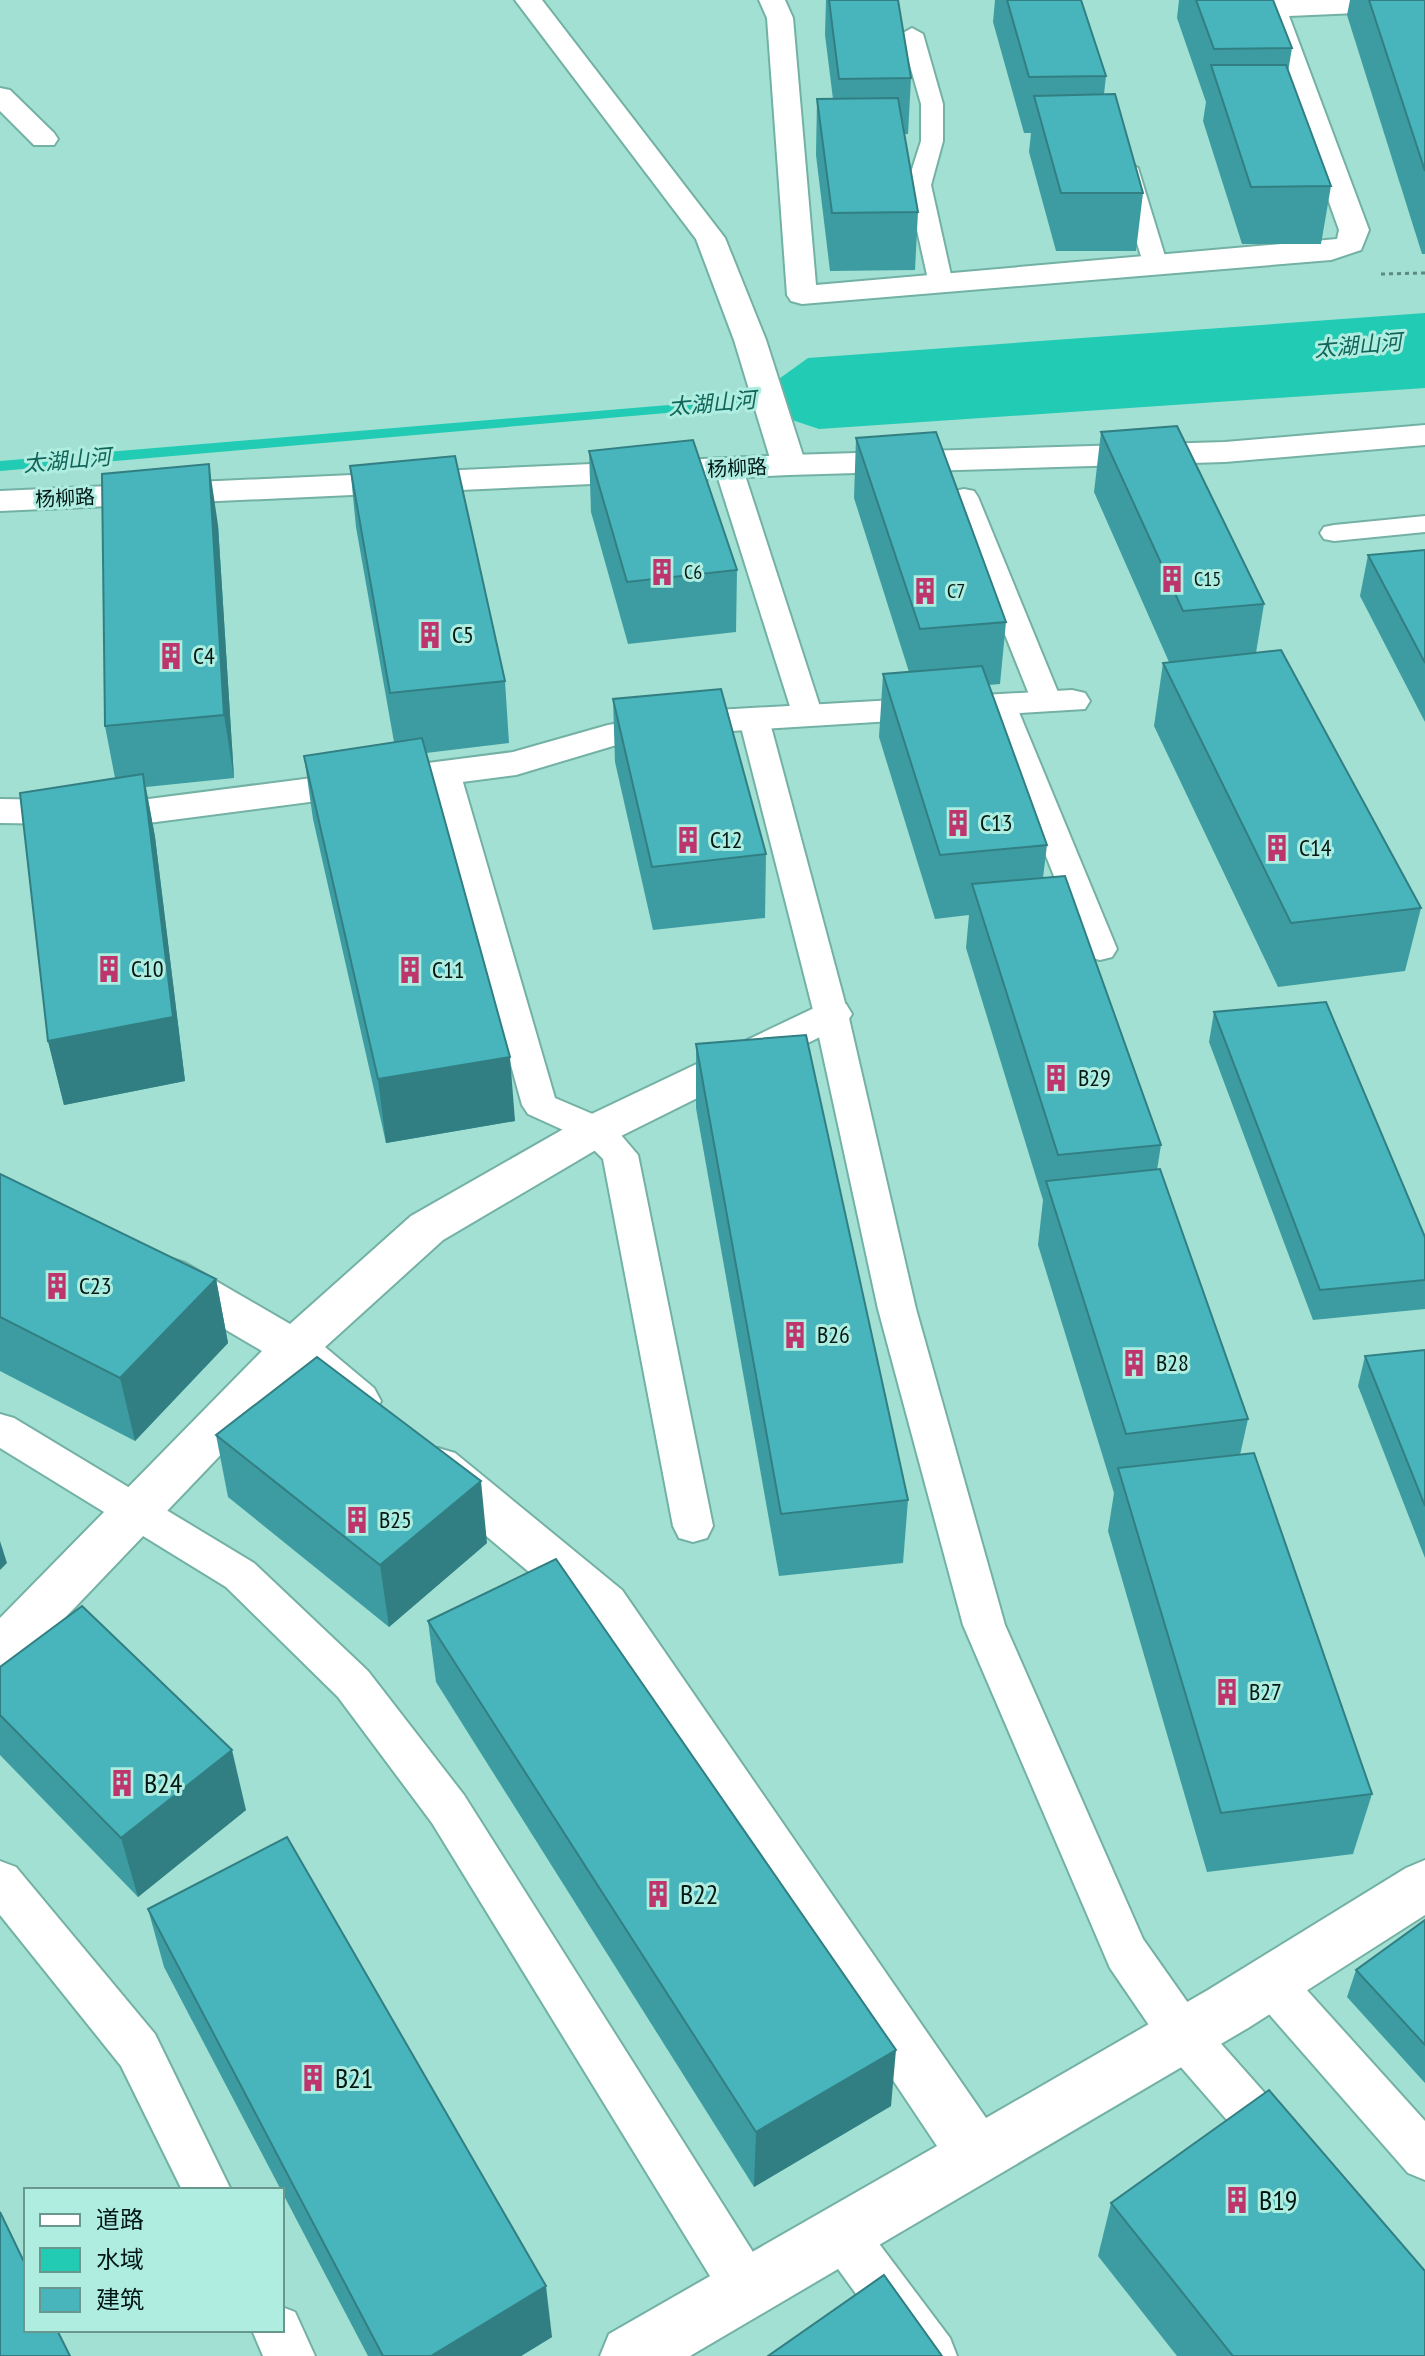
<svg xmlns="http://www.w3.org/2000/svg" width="1425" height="2356" font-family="'PT Sans Narrow','Noto Sans SC',sans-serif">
  <rect width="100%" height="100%" fill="#a1e0d3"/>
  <polygon fill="#22cbb3" points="1425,313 1425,388 819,429 789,419 776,381 808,358"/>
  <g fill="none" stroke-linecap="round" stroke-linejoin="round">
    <polygon fill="#22cbb3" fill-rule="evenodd" points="777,396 784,400 782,403 0,471 0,461"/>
    <g stroke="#73b1a4" stroke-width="4">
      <g id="service">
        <polygon points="912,28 923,34 943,104 943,141 931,185 953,284 941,291 929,284 907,185 921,141 921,104 901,34"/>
        <polygon points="1126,161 1138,168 1168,266 1165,271 1147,271 1144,266 1114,168"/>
        <polygon points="729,461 739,463 743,469 823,716 819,722 797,722 793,716 715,469 719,463"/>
        <polygon points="964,489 974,491 978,497 1062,702 1058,708 1036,708 1032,702 950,497 954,491"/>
        <polygon points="1425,516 1425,532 1334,541 1324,539 1320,533 1324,527 1334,525"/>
        <polygon points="1001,696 1012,699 1016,705 1117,949 1112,957 1100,960 1088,957 1083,949 986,705 990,699"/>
        <polygon points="754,710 765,713 769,719 848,1014 916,1309 1005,1625 1143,1939 1200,2020 1294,2126 1301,2142 1294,2158 1277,2165 1260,2158 1166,2050 1110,1968 963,1625 878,1309 814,1014 739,719 743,713"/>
        <polygon points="445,762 456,765 460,772 555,1098 609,1121 638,1155 713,1526 707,1538 693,1542 679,1538 673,1526 603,1159 583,1139 528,1114 522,1105 430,772 434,765"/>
        <polygon points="0,1414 14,1418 254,1563 368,1671 464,1795 765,2271 772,2289 765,2307 747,2314 729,2307 432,1823 338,1697 226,1587 0,1448"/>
        <polygon points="0,1861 16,1867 155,2034 231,2190 182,2190 121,2066 0,1915"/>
        <polygon points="1270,1961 1286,1967 1425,2121 1425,2180 1408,2173 1254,1997 1247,1982 1254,1967"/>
        <polygon points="842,2210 859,2217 950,2338 957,2356 901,2356 825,2251 817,2234 825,2217"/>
        <polygon points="282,2307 295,2312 315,2356 263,2356 252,2330 282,2330"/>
      </g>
    </g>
    <g stroke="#73b1a4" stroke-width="4">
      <g id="minor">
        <polygon points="515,0 542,0 725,238 766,340 806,465 801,472 789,475 777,472 772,465 734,340 696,239"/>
        <polygon points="759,0 785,0 793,18 816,285 1337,239 1339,230 1257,0 1425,0 1425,10 1289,16 1369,230 1361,250 1331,260 802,304 791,301 787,295 767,18"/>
        <polygon points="0,88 10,90 54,133 58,139 54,145 34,145 0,111"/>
        <polygon points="1072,690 1085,693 1090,701 1085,709 682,734 613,746 516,775 133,825 0,823 0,799 133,801 513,752 608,725 682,712"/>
        <path d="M831 1000 846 1004 852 1014 846 1024 611 1141 443 1240 325 1347 374 1388 381 1401 374 1414C340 1425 320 1397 296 1376L18 1667 0 1673V1618L262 1351 153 1287 146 1275 153 1263 169 1258 185 1263 290 1324 411 1216 581 1119Z"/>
        <polygon points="438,1448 455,1453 622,1590 986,2118 1208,1990 1406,1868 1425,1860 1425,1915 1248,2028 690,2356 600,2356 609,2334 937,2146 586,1620 421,1481 414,1467 421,1453"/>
      </g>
    </g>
    <g stroke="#73b1a4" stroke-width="4">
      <polygon id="tertiary" points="1425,425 1425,445 1225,462 789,475 0,511 0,491 789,455 1225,442"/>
    </g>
    <polyline stroke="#5c8980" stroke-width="3" stroke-dasharray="4 4" stroke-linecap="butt" points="1381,274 1425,273"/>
    <use href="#service" fill="#fff" fill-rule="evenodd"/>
    <use href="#minor" fill="#fff" fill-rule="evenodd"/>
    <use href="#tertiary" fill="#fff" fill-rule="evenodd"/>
  </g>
  <g fill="#3d9ca1">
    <polygon points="826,0 898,0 911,78 908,134 904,134 918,212 915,270 830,271 816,155 817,99 833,99 825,35"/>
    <polygon points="995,0 1081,0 1106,76 1104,94 1143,193 1136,251 1056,251 1029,152 1031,133 1024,133 993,22"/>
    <polygon points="1179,0 1273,0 1292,48 1288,72 1331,186 1321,244 1242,244 1203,121 1206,102 1177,18"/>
    <polygon points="1350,0 1425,0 1425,254 1422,254 1347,15"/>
    <polygon points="1101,432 1264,604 1256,653 1421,908 1405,971 1278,987 1154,726 1163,663 1169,662 1094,492"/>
    <polygon points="856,438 1006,622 1000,684 989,685 1047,845 1043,878 1161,1145 1157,1170 1248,1419 1240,1455 1372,1794 1353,1854 1207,1872 1108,1531 1114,1493 1038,1245 1043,1200 966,948 969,915 935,919 879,737 883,674 909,672 854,498"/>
    <polygon points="589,451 737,570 736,632 628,644 591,512"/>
    <polygon points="350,466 505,681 509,743 426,753 515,1121 386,1143 313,819 304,756 394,742 356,527"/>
    <polygon points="218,525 234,778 146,787 155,837 185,1081 64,1105 48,1041 115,778 105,726"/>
    <polygon points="1425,550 1425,722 1360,596 1368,555"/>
    <polygon points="613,699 766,854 765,918 653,930 615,762"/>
    <polygon points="1214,1012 1425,1237 1425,1309 1313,1320 1209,1042"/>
    <polygon points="696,1044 908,1500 903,1563 779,1576 696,1108"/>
    <polygon points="0,1174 216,1279 228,1343 135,1441 0,1371"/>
    <polygon points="1425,1350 1425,1558 1358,1386 1365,1356"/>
    <polygon points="216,1435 487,1543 389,1627 228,1497"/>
    <polygon points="428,1621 891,2106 754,2187 436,1682"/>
    <polygon points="0,1667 246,1810 138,1897 0,1755"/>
    <polygon points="148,1909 552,2337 521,2356 368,2356 164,1967"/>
    <polygon points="1425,1920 1425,2083 1347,1997 1356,1970"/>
    <polygon points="1111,2203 1425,2356 1177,2356 1098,2256"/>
  </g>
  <g fill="#327f83">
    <polygon points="209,464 218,525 234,778 224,715"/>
    <polygon points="143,774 155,837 185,1081 64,1105 48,1041"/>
    <polygon points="510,1057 515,1121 386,1143 378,1079"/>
    <polygon points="216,1279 228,1343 135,1441 120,1378"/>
    <polygon points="481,1481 487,1543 389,1627 380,1565"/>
    <polygon points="0,1541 7,1563 0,1570"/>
    <polygon points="232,1750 246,1810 138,1897 121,1838"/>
    <polygon points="896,2050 891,2106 754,2187 756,2132"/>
    <polygon points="546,2286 552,2337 521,2356 431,2356"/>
  </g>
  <g fill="#47b5bb" stroke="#327f83" stroke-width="2">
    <polygon points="829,0 898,0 911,78 839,79"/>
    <polygon points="1007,0 1081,0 1106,76 1029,77"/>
    <polygon points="1196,0 1273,0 1292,48 1214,49"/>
    <polygon points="1369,0 1425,0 1425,171"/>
    <polygon points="1211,65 1286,65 1331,186 1251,187"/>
    <polygon points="1115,94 1143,193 1061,193 1034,96"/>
    <polygon points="898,98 918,212 832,213 817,99"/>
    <polygon points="1177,426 1264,604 1183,611 1101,432"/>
    <polygon points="936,432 1006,622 920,629 856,438"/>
    <polygon points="693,440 737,570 627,582 589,451"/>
    <polygon points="455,456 505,681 390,693 350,466"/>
    <polygon points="209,464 224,715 105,726 102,474"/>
    <polygon points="1425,550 1425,663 1368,555"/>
    <polygon points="1281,650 1421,908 1291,923 1163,663"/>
    <polygon points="982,666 1047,845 940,855 883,674"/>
    <polygon points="721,689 766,854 652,867 613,699"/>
    <polygon points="422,738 510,1057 378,1079 304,756"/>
    <polygon points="143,774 173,1017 48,1041 20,793"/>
    <polygon points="1065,876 1161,1145 1058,1155 972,884"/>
    <polygon points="1326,1002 1425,1237 1425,1280 1320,1290 1214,1012"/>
    <polygon points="806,1035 908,1500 781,1514 696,1044"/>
    <polygon points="1160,1169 1248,1419 1126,1434 1046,1181"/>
    <polygon points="0,1174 216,1279 120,1378 0,1317"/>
    <polygon points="1425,1350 1425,1506 1365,1356"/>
    <polygon points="317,1357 481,1481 380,1565 216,1435"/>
    <polygon points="1254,1453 1372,1794 1221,1813 1118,1468"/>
    <polygon points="556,1559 896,2050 756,2132 428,1621"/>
    <polygon points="82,1606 232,1750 121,1838 0,1715 0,1667"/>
    <polygon points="287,1837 546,2286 431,2356 383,2356 148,1909"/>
    <polygon points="1425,1920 1425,2045 1356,1970"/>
    <polygon points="1269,2090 1425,2271 1425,2356 1233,2356 1111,2203"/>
    <polygon points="0,2212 26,2266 26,2330 57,2330 70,2356 0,2356"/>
    <polygon points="884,2275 942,2356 768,2356"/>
  </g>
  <defs>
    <g id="building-bare" transform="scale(2.16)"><path d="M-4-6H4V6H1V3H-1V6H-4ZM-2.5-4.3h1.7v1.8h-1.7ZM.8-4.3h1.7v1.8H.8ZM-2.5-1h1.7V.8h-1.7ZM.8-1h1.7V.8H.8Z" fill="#be346d" stroke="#aeede0" stroke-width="2.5" paint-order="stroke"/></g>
  </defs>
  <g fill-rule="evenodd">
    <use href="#building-bare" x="662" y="572"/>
    <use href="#building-bare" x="1172" y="579"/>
    <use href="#building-bare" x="925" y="591"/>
    <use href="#building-bare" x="430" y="635"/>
    <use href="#building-bare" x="171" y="656"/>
    <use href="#building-bare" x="958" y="823"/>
    <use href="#building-bare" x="688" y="840"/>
    <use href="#building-bare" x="1277" y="848"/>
    <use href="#building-bare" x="109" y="969"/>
    <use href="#building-bare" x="410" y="970"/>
    <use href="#building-bare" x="1056" y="1078"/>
    <use href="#building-bare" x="57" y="1286"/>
    <use href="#building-bare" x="795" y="1335"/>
    <use href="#building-bare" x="1134" y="1363"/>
    <use href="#building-bare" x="357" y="1520"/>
    <use href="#building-bare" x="1227" y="1692"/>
    <use href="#building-bare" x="122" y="1783"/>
    <use href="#building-bare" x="658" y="1894"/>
    <use href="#building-bare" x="313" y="2078"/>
    <use href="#building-bare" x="1237" y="2200"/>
  </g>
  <g text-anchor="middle" stroke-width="6" stroke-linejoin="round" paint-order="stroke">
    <g font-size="20" fill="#001713" stroke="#aeede0">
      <text transform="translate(737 468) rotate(-3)" y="7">杨柳路</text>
      <text transform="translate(65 498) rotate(-3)" y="7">杨柳路</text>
    </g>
    <g font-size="20" fill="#001713" stroke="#aeede0" text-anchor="start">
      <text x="684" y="579">C6</text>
      <text x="1194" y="586">C15</text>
      <text x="947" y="598">C7</text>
    </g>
    <g font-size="22" font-style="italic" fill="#116559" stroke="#aeede0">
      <text transform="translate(1358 345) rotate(-5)" y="8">太湖山河</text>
      <text transform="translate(712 403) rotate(-5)" y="8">太湖山河</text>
      <text transform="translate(67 460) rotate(-5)" y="8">太湖山河</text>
    </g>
    <g font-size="24" fill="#001713" stroke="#aeede0" text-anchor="start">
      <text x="452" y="643">C5</text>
      <text x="193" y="664">C4</text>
      <text x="980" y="831">C13</text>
      <text x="710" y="848">C12</text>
      <text x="1299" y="856">C14</text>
      <text x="131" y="977">C10</text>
      <text x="432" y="978">C11</text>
      <text x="1078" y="1086">B29</text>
      <text x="79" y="1294">C23</text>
      <text x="817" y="1343">B26</text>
      <text x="1156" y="1371">B28</text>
      <text x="379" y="1528">B25</text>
      <text x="1249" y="1700">B27</text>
    </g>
    <g font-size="28" fill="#001713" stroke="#aeede0" text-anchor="start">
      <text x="144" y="1793">B24</text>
      <text x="680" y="1904">B22</text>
      <text x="335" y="2088">B21</text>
      <text x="1259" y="2210">B19</text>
    </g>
  </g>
  <rect x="24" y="2188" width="260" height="144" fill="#aeede0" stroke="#68978e" stroke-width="2"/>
  <rect x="40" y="2214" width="40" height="12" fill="#ffffff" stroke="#68978e" stroke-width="2"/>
  <text x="96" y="2228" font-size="24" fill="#001713">道路</text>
  <rect x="40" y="2248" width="40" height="24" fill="#22cbb3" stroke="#68978e" stroke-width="2"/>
  <text x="96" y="2268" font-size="24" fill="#001713">水域</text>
  <rect x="40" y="2288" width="40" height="24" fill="#47b5bb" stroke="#68978e" stroke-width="2"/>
  <text x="96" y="2308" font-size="24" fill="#001713">建筑</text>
</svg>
